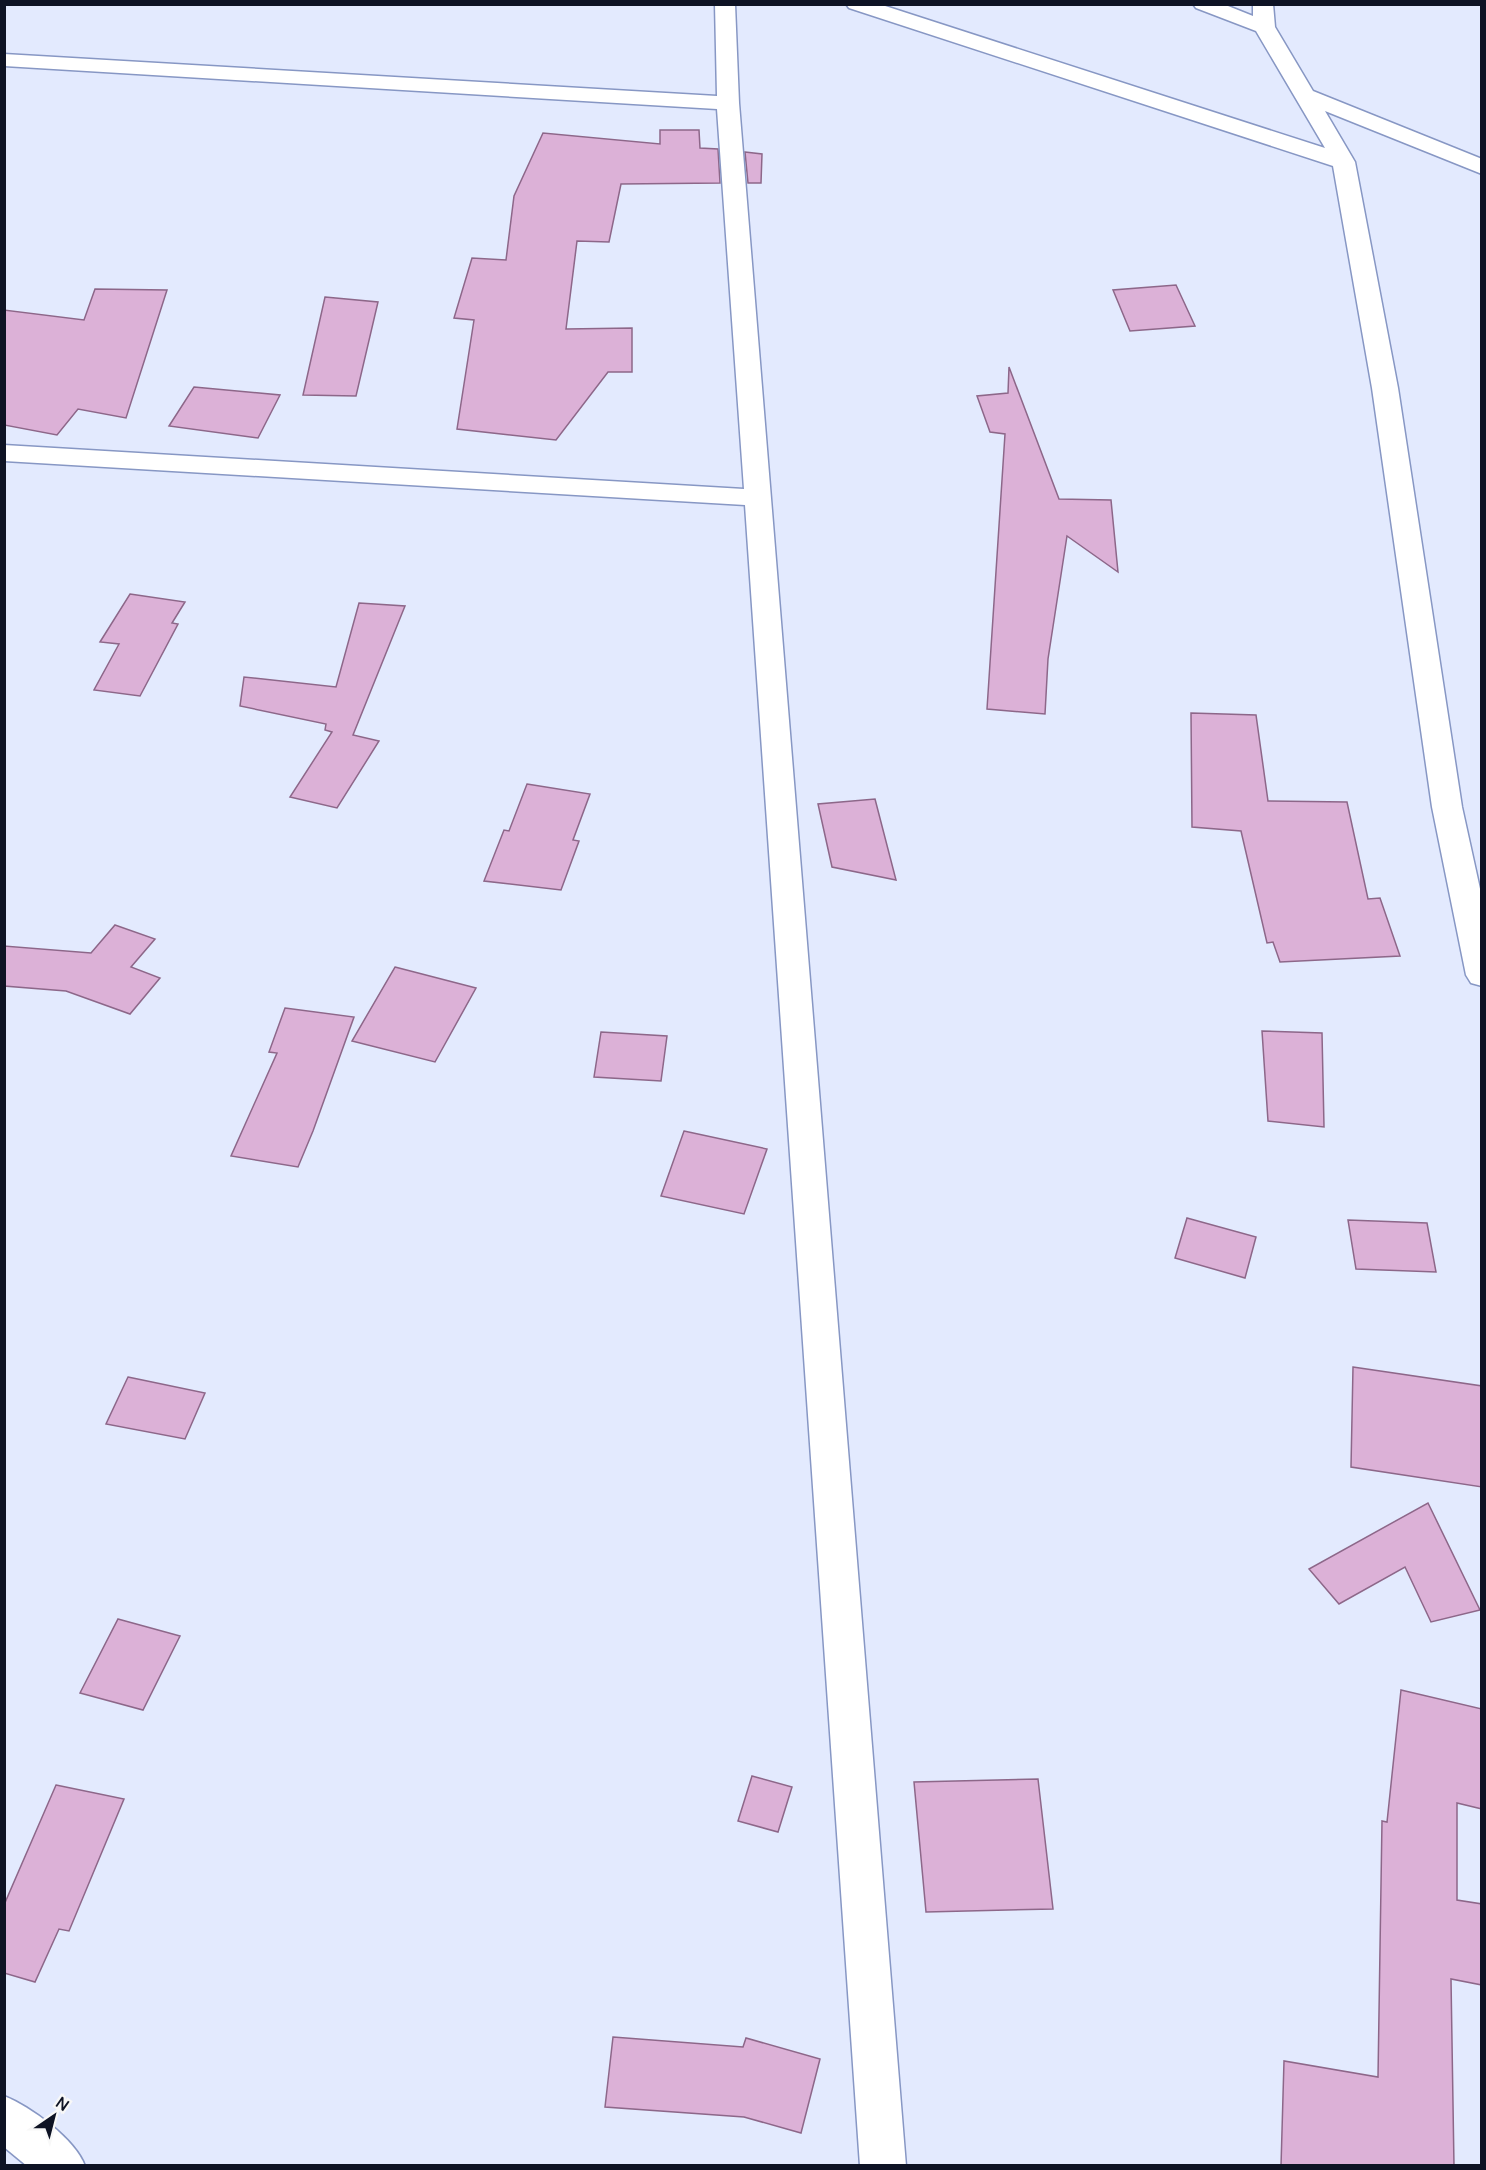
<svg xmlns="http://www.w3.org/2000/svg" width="1486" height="2170" font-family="Manrope,sans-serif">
  <rect width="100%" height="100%" fill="#e3eafe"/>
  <g fill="#dcb1d7" stroke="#8d6789" stroke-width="1.5">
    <polygon points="660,130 699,130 700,148 718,149 720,183 621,184 609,242 577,241 566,329 632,328 632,372 608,372 556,440 457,429 474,320 454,318 472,258 506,260 514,196 543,133 660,144"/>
    <polygon points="745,152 762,154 761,183 748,183"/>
    <polygon points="1176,285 1195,326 1130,331 1113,290"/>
    <polygon points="95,289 167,290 126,418 78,409 57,435 4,425 4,310 84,320"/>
    <polygon points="325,297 378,302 356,396 303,395"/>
    <polygon points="1009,367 1059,499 1111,500 1118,572 1067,536 1048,659 1045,714 987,709 1005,434 990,432 977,396 1008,393"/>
    <polygon points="194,387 280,395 258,438 169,426"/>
    <polygon points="130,594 185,602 172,623 178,624 140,696 94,690 119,644 100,642"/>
    <polygon points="359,603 405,606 353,735 379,741 337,808 290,797 332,732 325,730 326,724 240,706 244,677 336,687"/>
    <polygon points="1191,713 1256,715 1268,801 1347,802 1368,899 1380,898 1400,956 1280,962 1273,942 1267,943 1241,831 1192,827"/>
    <polygon points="527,784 590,794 573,840 579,841 561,890 484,881 504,830 509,831"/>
    <polygon points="875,799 896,880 832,867 818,804"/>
    <polygon points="115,925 155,939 131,967 160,978 130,1014 66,991 4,986 4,946 91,953"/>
    <polygon points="395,967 476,988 435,1062 352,1041"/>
    <polygon points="285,1008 354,1017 313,1131 298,1167 231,1156 277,1053 269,1052"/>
    <polygon points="1262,1031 1322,1033 1324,1127 1268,1121"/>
    <polygon points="601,1032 667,1036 661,1081 594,1077"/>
    <polygon points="684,1131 767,1149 744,1214 661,1196"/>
    <polygon points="1187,1218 1256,1237 1245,1278 1175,1258"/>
    <polygon points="1348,1220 1427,1223 1436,1272 1356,1269"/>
    <polygon points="1353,1367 1482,1386 1482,1487 1351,1467"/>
    <polygon points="128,1377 205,1393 185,1439 106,1424"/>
    <polygon points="1428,1503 1480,1610 1431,1622 1405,1567 1339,1604 1309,1569"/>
    <polygon points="118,1619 180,1636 143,1710 80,1693"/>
    <polygon points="1401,1690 1482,1709 1482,1809 1457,1803 1457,1900 1482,1904 1482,1985 1451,1979 1454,2166 1281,2166 1284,2061 1378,2077 1382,1821 1387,1822"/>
    <polygon points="752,1776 792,1787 778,1832 738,1821"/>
    <polygon points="1038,1779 1053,1909 926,1912 914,1782"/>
    <polygon points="56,1785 124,1799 69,1931 59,1929 35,1982 4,1973 4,1905"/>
    <polygon points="613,2037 743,2047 746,2038 820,2059 801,2133 744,2117 605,2107"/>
  </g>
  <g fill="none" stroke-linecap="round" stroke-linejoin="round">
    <g stroke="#8797c4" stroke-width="3">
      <g id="minor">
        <polygon points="715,4 735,4 739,103 906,2166 860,2166 745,505 4,461 4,445 744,489 717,109 4,66 4,54 717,96"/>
        <polygon points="846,4 879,4 1325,148 1256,31 1196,8 1193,4 1223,4 1253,16 1253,4 1273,4 1275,27 1313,91 1482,159 1482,174 1325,111 1355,162 1398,388 1462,807 1482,898 1482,986 1471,983 1466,975 1432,807 1372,388 1333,166 849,8"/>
        <path d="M4 2096C31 2107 75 2139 85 2166H27L4 2147Z"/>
      </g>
    </g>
    <use href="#minor" fill="#fff" fill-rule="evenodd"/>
  </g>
  <rect width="1486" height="2170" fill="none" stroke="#0e1324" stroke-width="12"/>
  <g transform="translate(54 2116) rotate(35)" stroke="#f8f8f8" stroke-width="4.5" paint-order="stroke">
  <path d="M0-4.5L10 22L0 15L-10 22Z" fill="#0e1324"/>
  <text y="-9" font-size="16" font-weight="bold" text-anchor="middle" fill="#0e1324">N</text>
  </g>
</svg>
